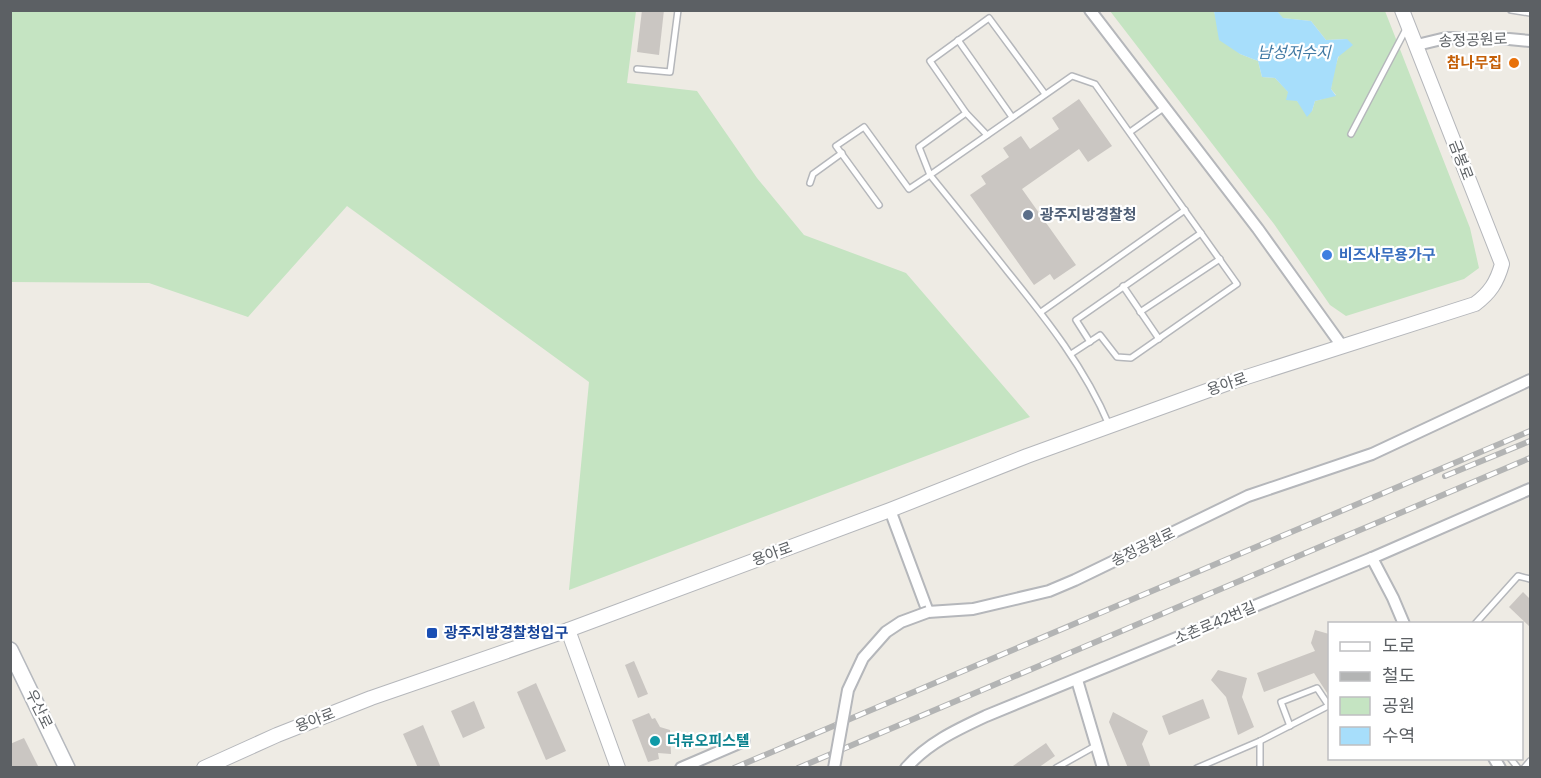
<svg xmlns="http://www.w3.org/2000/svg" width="1541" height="778" font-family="Poppins,'Noto Sans KR',sans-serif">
  <rect width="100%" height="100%" fill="#eeebe4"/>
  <g fill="#c5e4c2">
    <polygon points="11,10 636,11 627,83 697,91 757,178 804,235 906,273 1030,417 569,590 589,382 347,206 248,317 149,283 11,282"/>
    <path d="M1110 11H1214L1217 22 1240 54 1258 61 1262 77 1275 78 1297 101 1312 111 1315 101 1336 95 1331 89C1333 71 1338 55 1347 39L1326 40 1311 21 1282 18 1277 11H1385L1470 228 1479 268 1464 279 1346 316 1330 305 1274 224Z"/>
  </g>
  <path fill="#a7defb" d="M1244 10C1255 13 1266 10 1277 11L1283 18 1311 21 1326 40 1347 39 1353 45 1338 57 1331 89 1336 96 1315 101 1312 111 1307 117 1297 101 1286 100 1288 92 1275 78 1262 77 1258 61 1240 54 1219 40 1214 11Z"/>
  <g fill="#cac6c2">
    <polygon points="642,10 664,10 659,55 637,52"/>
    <polygon points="1079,99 1112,146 1088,162 1079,149 1022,189 1076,265 1054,280 1050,274 1034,285 970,195 986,184 981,176 1009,157 1003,148 1021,136 1030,149 1059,129 1052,118"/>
    <polygon points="1523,592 1530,599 1530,627 1509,607"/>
    <polygon points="1315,630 1329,634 1329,696 1314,673 1264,692 1257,673 1315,651 1311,643"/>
    <polygon points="634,661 648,694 638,698 625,665"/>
    <polygon points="1218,670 1247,678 1242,697 1254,727 1238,735 1226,697 1211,680"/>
    <polygon points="536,683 566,751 546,760 517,692"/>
    <polygon points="1203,699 1210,718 1169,735 1162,716"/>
    <polygon points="474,701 485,728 463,738 451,711"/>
    <polygon points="1113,712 1148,731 1142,744 1151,768 1128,768 1109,722"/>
    <polygon points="649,713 652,719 655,718 660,727 670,730 671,754 658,753 659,759 648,762 632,720"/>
    <polygon points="423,725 441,768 418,768 403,734"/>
    <polygon points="24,738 39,768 10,768 10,744"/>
    <polygon points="1046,743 1055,756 1038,768 1010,768"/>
  </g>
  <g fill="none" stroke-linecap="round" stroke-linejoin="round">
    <g stroke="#b5b7bb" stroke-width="8">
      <g id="service">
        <polyline points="1511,10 1530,13"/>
        <polyline points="958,40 1012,117"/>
        <polyline points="637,69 670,72 678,10"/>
        <polyline points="1130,132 1165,107"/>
        <polyline points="1351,134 1406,29"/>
        <polyline points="987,135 966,113 930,61 989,18 1045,94"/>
        <polyline points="810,183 813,174 842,153"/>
        <polyline points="879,205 836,146 864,127 909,189 930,175 919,147 966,113"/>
        <polyline points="1123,286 1159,339"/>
        <polyline points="1041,312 1185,210"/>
        <polyline points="1140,312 1220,259"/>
        <polyline points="1090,342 1076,320 1201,233"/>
        <path d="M1071 354 1100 335 1117 357 1131 358 1237 284 1095 84 1072 76 930 175C956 207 982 239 1008 272 1047 320 1085 368 1109 425"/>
        <polyline points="1475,624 1518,576 1530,579"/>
        <polyline points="1290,726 1281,702 1317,688 1329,706"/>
        <polyline points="1510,758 1518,768"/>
        <polyline points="1056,768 1097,745"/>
        <polyline points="1197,768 1260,741 1330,705"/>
        <polyline points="1260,768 1260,741"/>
        <polyline points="1524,768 1530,761"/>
      </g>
    </g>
    <g stroke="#b5b7bb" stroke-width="14">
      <g id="minor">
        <polyline points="1090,10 1258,229 1342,346"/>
        <polyline points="1417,45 1446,38 1509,39 1530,41"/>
        <polyline points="890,510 928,612 973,609 1049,591 1075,580 1248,496 1372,454 1530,380"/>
        <polyline points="1372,558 1393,598 1404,624"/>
        <polyline points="1077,680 1103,768"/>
        <polyline points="1494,758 1500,768"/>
        <polyline points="681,768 744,741"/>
        <path d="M906 768C928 743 956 730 986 716L1372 558 1530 489"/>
      </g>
    </g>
    <g stroke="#b5b7bb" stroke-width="16">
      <g id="tertiary">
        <polyline points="568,630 618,768"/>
        <path d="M204 768 277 735 371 698 568 630 890 510 1027 456 1234 381 1475 304C1490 293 1497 282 1502 264L1402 10"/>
      </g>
    </g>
    <g stroke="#b6b9be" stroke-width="18">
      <polyline id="secondary" points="10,650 67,768"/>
    </g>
    <use href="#service" stroke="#fff" stroke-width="5"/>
    <use href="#minor" stroke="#fff" stroke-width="10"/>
    <use href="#tertiary" stroke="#fff" stroke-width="14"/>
    <use href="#secondary" stroke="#fff" stroke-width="15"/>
    <g stroke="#b3b4b4" stroke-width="6">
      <g id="rail">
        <polyline points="1445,476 1530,441"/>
        <polyline points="734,768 1530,431"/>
        <polyline points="798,768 1530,458"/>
      </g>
    </g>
    <use href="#rail" stroke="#fff" stroke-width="4" stroke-dasharray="11" stroke-linecap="butt"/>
    <g stroke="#b5b7bb" stroke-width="14" stroke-linecap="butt">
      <polyline id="minor-bridge" points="834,768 848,690 863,658 886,632 901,622 928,612"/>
    </g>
    <use href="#minor-bridge" stroke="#fff" stroke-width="10"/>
  </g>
  <circle fill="#e8710a" stroke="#fff" stroke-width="2" cx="1514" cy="63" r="6"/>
  <circle fill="#5c6f8a" stroke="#fff" stroke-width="2" cx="1028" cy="215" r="6"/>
  <circle fill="#3f7fe0" stroke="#fff" stroke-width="2" cx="1327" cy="255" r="6"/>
  <rect fill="#1a4fb4" stroke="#fff" stroke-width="2" x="426" y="627" width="12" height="12" rx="3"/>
  <circle fill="#0f9aa8" stroke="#fff" stroke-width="2" cx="655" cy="741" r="6"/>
  <g text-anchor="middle" stroke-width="4.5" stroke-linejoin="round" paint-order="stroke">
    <g font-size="15" fill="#5c6064" stroke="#fff">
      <text transform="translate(1473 40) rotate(-2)" y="5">송정공원로</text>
      <text transform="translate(1461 160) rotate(69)" y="5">금봉로</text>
      <text transform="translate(1227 384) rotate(-19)" y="5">용아로</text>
      <text transform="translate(1143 547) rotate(-26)" y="5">송정공원로</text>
      <text transform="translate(772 554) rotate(-20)" y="5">용아로</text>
      <text transform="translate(1215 623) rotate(-23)" y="5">소촌로42번길</text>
      <text transform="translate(39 709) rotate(64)" y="5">우산로</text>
      <text transform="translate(315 720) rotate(-21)" y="5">용아로</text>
    </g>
    <g font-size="15" font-weight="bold" fill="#c56008" stroke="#fff" text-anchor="end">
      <text x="1502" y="68">참나무집</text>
    </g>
    <g font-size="15" font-weight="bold" fill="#4e5e75" stroke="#fff" text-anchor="start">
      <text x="1040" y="220">광주지방경찰청</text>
    </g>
    <g font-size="15" font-weight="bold" fill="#366cbe" stroke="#fff" text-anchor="start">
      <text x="1339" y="260">비즈사무용가구</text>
    </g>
    <g font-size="15" font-weight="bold" fill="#164399" stroke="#fff" text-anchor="start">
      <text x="444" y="638">광주지방경찰청입구</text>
    </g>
    <g font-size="15" font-weight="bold" fill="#0d838f" stroke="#fff" text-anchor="start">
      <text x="667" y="746">더뷰오피스텔</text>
    </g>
    <g font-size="16" font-style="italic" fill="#427aa4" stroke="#fff">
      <text x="1294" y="58">남성저수지</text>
    </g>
  </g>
  <rect width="1541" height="778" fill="none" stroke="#5c6064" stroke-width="24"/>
  <rect x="1328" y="622" width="195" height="138" fill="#ffffff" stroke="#bebfc1" stroke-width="1.5"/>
  <rect x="1340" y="642" width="30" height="9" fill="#ffffff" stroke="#bebfc1" stroke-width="1.5"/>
  <text x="1382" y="652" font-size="18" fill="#5c6064">도로</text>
  <rect x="1340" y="672" width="30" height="9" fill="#b3b4b4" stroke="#bebfc1" stroke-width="1.5"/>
  <text x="1382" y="682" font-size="18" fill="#5c6064">철도</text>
  <rect x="1340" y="697" width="30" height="18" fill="#c5e4c2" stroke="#bebfc1" stroke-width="1.5"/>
  <text x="1382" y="712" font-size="18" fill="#5c6064">공원</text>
  <rect x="1340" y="727" width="30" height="18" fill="#a7defb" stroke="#bebfc1" stroke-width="1.5"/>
  <text x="1382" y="742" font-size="18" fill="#5c6064">수역</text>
</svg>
